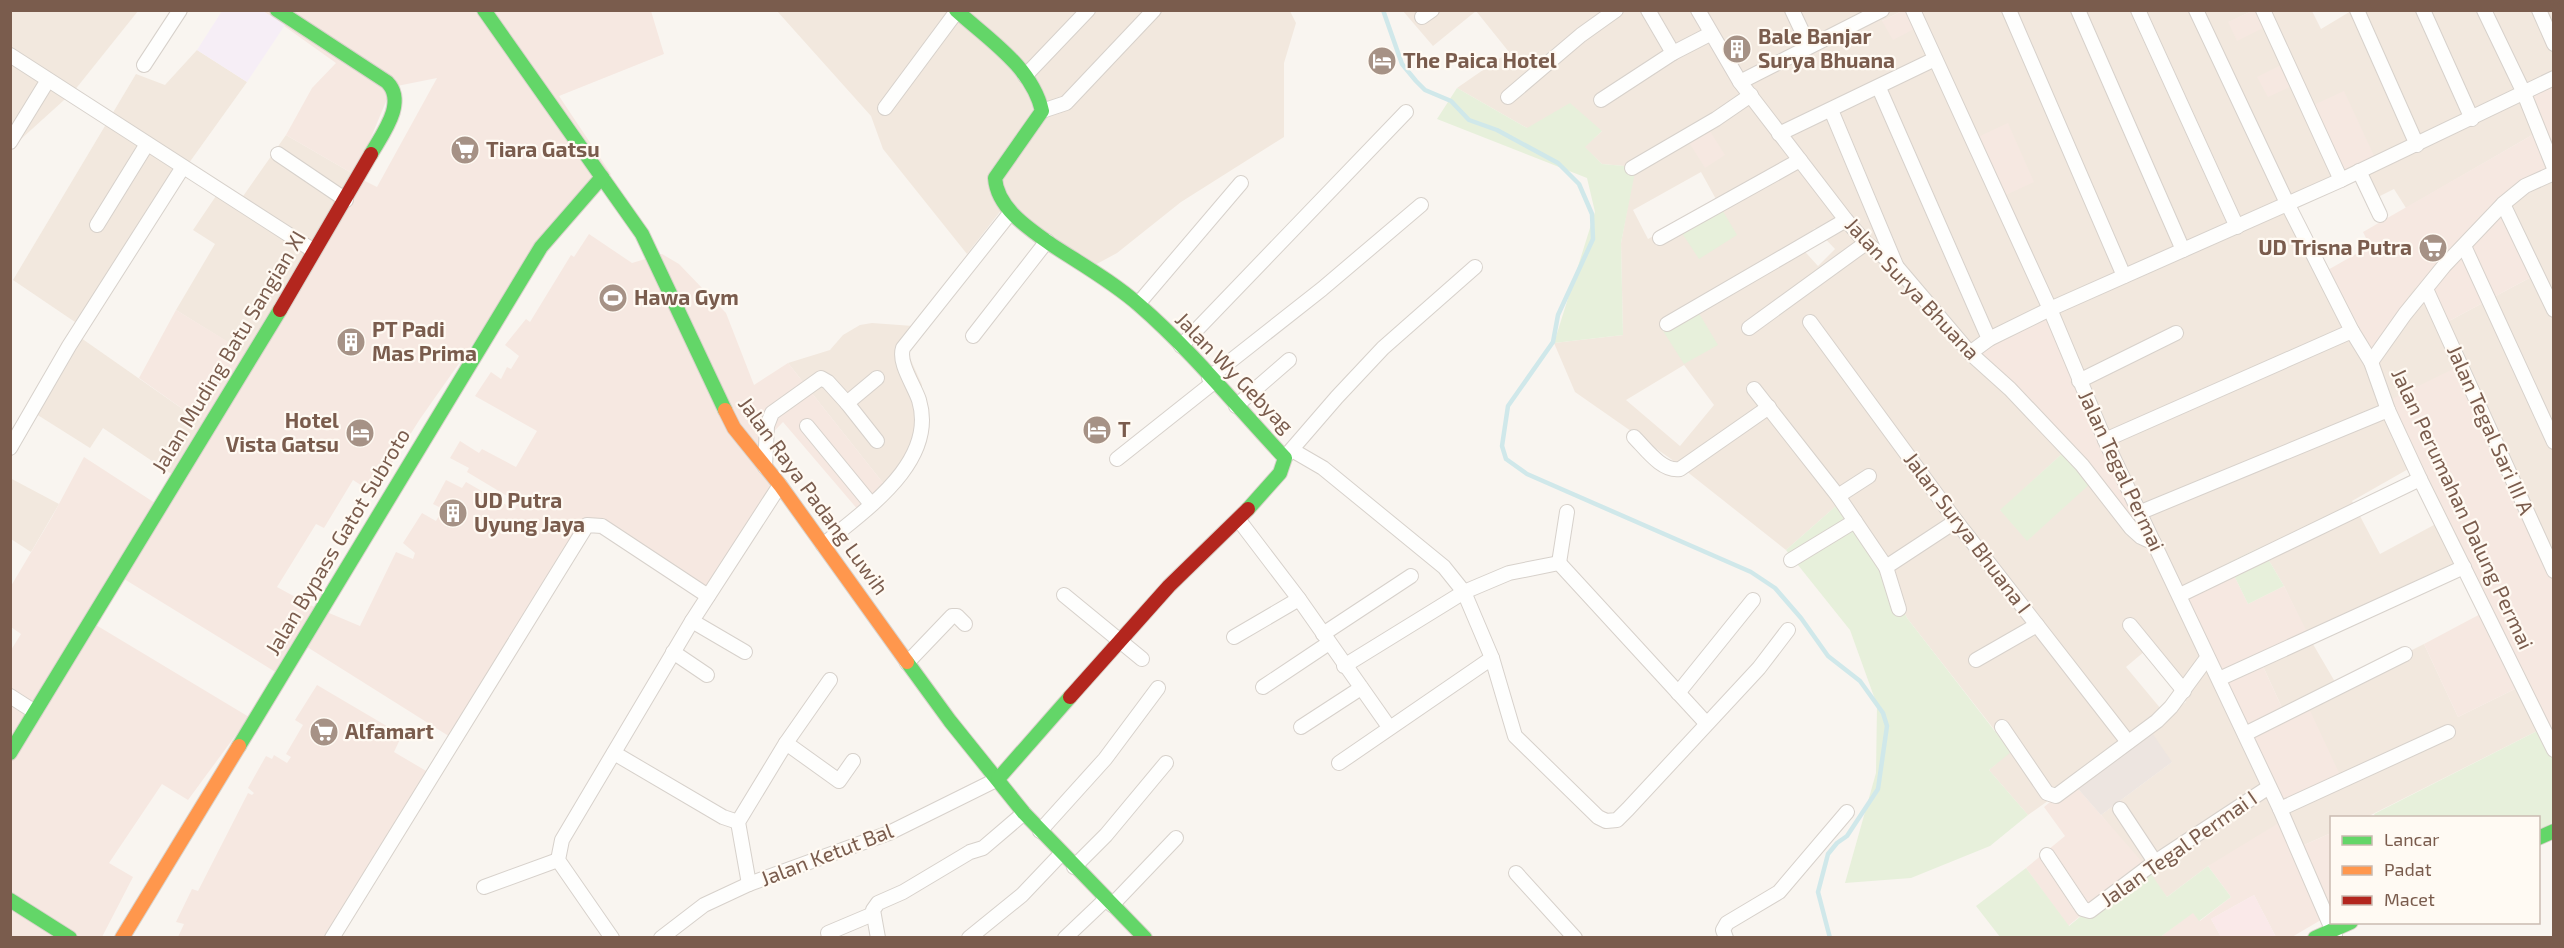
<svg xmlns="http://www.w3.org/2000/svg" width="2564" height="948" font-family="'Exo 2',sans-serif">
  <rect width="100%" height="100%" fill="#f9f5f0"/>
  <g fill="#f2e8de" fill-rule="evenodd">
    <path d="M1789 10 1792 16 1804 11H1902L1882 21 1914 29 1906 11H2252L2229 22 2260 11H2312L2321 29 2351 11H2553V76L2534 134 2406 208 2394 189 2378 197 2362 167 2293 201 2349 325 2416 286 2436 328 2535 275 2496 207 2551 166 2554 173 2553 562 2417 464 2352 501 2380 554 2445 519 2463 563 2310 639 2338 687 2424 644 2458 717 2523 685 2543 728 2367 817 2332 818 2331 833 2293 850 2208 866 2167 897 2101 815 2172 762 2073 783 2028 815 1989 770 2011 751 1907 618 1872 544 1836 506 1786 550 1671 459 1575 392 1554 343 1623 335 1621 243 1635 167 1602 164 1584 147 1602 131 1527 128 1457 88 1509 52 1476 11 1433 46 1403 11ZM1701 172 1717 201 1648 239 1633 210ZM1815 228 1835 249 1818 266 1798 244ZM1684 365 1714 405 1680 446 1626 400ZM2108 446 2176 585 2091 483 2000 511 2064 452ZM2261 547 2284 586 2309 638 2261 662 2284 712 2178 588ZM2145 651 2186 702 2166 715 2126 667Z"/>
    <polygon points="11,11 138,11 74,91 11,148"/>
    <polygon points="777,11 1290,11 1296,23 1284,63 1284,137 1181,202 1117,253 1093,266 1006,204 967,254 883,149 871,116"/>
    <polygon points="197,50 247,82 75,322 13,280 136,74 165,85"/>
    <polygon points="286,135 355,175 247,354 176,310 215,244 193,230 220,190 239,202"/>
    <polygon points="872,323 913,326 909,356 922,385 922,423 891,493 788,363 830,350 843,335 860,325"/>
    <polygon points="71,331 204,424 173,475 103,428 90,448 25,407"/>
    <polygon points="10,478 59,504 31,552 11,539"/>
  </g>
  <g fill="#f6e8e1" fill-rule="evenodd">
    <path d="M263 11H651L664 54 559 96 611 174 474 342 420 419 373 493 353 480 324 528 316 524 277 587 310 605 360 626 396 552 413 559 415 553 403 543 422 513 436 521 443 509 433 504 446 480 462 488 466 482 515 510 517 502 467 472 469 468 450 458 460 441 479 453 482 449 516 467 537 431 475 396 491 372 501 379 507 367 511 369 519 356 505 345 526 319 530 322 571 255 574 257 589 234 632 263 662 254 679 264 726 313 754 385 788 363 891 493 865 518 783 422 755 451 784 489 704 596 593 523 455 740 296 640 277 673 116 574 91 622 249 717 188 800 162 784 109 863 133 877 102 937H11V650L21 634 11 627V586L52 517 84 457 155 503 204 424 139 378 176 310 248 354 355 175 286 135 312 88 336 63ZM437 78 377 187 355 176 392 87Z"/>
    <polygon points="1902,11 1906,11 1914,29 1893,40 1882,21"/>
    <polygon points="2252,11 2260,11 2267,26 2237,41 2228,22"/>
    <polygon points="2283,64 2294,85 2268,97 2257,77"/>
    <polygon points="2553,76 2553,173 2550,166 2496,207 2535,275 2436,328 2415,287 2365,359 2326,271 2370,246 2363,232 2534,134 2515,93"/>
    <polygon points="2344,91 2376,160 2337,178 2305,109"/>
    <polygon points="1703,120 1725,155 1705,168 1683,133"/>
    <polygon points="2008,123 2034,182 1993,201 1967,142"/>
    <polygon points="2043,311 2179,588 2228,563 2248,604 2284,586 2310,638 2261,662 2284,712 2306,702 2340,775 2274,808 2178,588 2091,483 1964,347"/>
    <polygon points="2461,365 2553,562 2553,751 2523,685 2458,717 2424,644 2486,611 2386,402"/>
    <polygon points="317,685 402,735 394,752 433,775 339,937 178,937 184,924 176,922 192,889 198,891 248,793 252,795 254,793 248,788 266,756 272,759 274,755 287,763 291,757 286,754 303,725 295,720"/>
    <polygon points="2073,783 2144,864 2068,926 2026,868 2065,836 2044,807"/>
    <polygon points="2282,821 2293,850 2331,833 2331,914 2292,937 2276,937 2254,895 2211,919 2221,937 2159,938 2193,912 2200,921 2231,897 2208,866"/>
  </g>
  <polygon fill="#ede5e0" points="2148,727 2172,762 2101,815 2073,783"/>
  <polygon fill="#f6eef6" points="222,11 263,11 285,25 247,82 197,50"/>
  <polygon fill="#fae9e9" points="2254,895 2276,937 2221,937 2211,919"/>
  <g fill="#e7f0db">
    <polygon points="1457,88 1527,128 1570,103 1602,131 1585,147 1602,164 1636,167 1621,243 1623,335 1554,343 1595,212 1587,178 1437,119"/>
    <polygon points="1717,201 1737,235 1699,259 1676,224"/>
    <polygon points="1694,305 1718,345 1684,364 1660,326"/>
    <polygon points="2064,452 2091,483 2027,541 2000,510"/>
    <polygon points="1836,506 1872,544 1907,618 2011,752 1989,770 2028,815 1990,846 1911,878 1845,883 1876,773 1877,705 1850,630 1786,550"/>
    <polygon points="2261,547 2284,586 2248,604 2228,563"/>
    <polygon points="2543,728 2553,751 2553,822 2539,830 2538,818 2376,818 2374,814"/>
    <polygon points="2144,864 2167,897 2208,866 2231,897 2199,921 2193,913 2159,938 2000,937 1976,906 2026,868 2069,926"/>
  </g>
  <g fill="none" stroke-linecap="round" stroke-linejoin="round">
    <polyline stroke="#d0e8ea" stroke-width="4.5" points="1383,10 1402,64 1416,81 1425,90 1451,101 1469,120 1497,130 1558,163 1579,184 1592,214 1593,239 1558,315 1553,342 1508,406 1502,446 1506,459 1527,474 1751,572 1775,588 1801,618 1828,656 1860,681 1883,713 1887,726 1878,789 1847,836 1837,843 1828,854 1818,892 1830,938"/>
    <g stroke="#d7d1cb" stroke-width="16">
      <g id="street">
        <polyline points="1648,10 1673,53"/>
        <polyline points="1698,10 1740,82 1846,220 1866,243 1897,267 1970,353 2010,389 2082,465 2131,528 2141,537 2154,543"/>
        <polyline points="1792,10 1809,46"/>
        <polyline points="1913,10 2050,309 2105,440 2280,809 2335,936"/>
        <polyline points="2009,10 2124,276"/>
        <polyline points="2078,10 2183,250"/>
        <polyline points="2138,10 2237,227"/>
        <polyline points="2196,10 2287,203 2352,331 2371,362 2388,410 2420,479 2554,750"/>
        <polyline points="2263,10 2341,180"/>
        <polyline points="2357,10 2417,145"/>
        <polyline points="2423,10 2472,119"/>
        <polyline points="2484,10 2523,91 2554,168"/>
        <polyline points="2539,10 2554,44"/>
        <polyline points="1422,17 1432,10"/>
        <polyline points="10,55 314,251"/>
        <polyline points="144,65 180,10"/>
        <polyline points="1025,76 1088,10"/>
        <polyline points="1740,82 1882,10"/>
        <polyline points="1879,88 1989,339"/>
        <polyline points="1508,97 1581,35 1616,10"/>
        <polyline points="1601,100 1673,53 1710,34"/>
        <polyline points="885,108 957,11"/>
        <polyline points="1831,110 1896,265"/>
        <polyline points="1042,111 1066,103 1154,10"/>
        <polyline points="1779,134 1935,59"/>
        <polyline points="10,142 48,80"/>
        <polyline points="278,154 346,200"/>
        <polyline points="1632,168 1716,119 1751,95"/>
        <polyline points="2359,171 2380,215"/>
        <polyline points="2503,204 2554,310"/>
        <polyline points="97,225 147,144"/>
        <polyline points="1660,238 1800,160"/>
        <polyline points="2464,246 2554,442"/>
        <polyline points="2426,289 2554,571"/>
        <polyline points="1138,304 1241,183"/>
        <polyline points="1810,322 1956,521 2128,742"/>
        <polyline points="1667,324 1846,220"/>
        <polyline points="1749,328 1866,243"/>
        <polyline points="973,336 1047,241"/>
        <polyline points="1181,346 1406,112"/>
        <polyline points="1970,353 1989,339 2050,309 2341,180 2554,78"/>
        <polyline points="2371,362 2405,314 2444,266 2503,204 2525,186 2554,173"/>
        <polyline points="1209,378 1322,289 1421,205"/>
        <polyline points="2079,381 2176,333"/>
        <polyline points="1754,389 1838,496 1886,567 1956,521"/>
        <polyline points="1236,406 1289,360"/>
        <polyline points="807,426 871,504"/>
        <path d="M1634 437C1646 449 1662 472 1680 469L1769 407"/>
        <polyline points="2105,440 2352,331"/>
        <polyline points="877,441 847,403 877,378"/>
        <polyline points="10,448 69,346 183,167"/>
        <polyline points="1292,450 1323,468 1444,567 1464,592 1492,658 1515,736 1598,817 1606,821 1617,820 1628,809 1759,668 1788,630"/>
        <polyline points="1286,456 1337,397 1383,348 1475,267"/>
        <polyline points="1117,459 1214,382"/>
        <polyline points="765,467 767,426 772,413 821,378 828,382 847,403"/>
        <polyline points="1838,496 1869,476"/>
        <polyline points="2141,512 2388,410"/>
        <polyline points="1238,519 1299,599 1389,727"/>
        <path d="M823 545C863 511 938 463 919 400 914 385 898 363 903 348L1011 212"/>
        <polyline points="1791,560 1855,521"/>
        <polyline points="1559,563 1567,512"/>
        <polyline points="1886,567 1899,609"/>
        <polyline points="1064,595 1142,659"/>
        <polyline points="2180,595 2420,479"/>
        <polyline points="692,621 745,652"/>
        <polyline points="2130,625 2184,691"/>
        <polyline points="1323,634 1411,576"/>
        <polyline points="1234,637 1299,599"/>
        <polyline points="673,652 707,675"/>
        <polyline points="1976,660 2037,625"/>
        <polyline points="907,663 952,616 957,616 965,624"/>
        <polyline points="1344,666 1464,592 1509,573 1559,563 1706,723"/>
        <polyline points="2219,679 2464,567"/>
        <polyline points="1263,687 1329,643"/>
        <polyline points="1678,693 1753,600"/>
        <polyline points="10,696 35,712"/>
        <polyline points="1301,727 1361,688"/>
        <polyline points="2002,727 2047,793 2056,796 2157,721 2171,707 2207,658"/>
        <polyline points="2245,734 2405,654"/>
        <polyline points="786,743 839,781 853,761"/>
        <polyline points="614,753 723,817 738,822"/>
        <polyline points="1339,763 1492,658"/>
        <polyline points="2120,809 2155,862"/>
        <polyline points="2280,809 2448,732"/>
        <polyline points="1040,831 1105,759 1158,688"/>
        <polyline points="2047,855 2083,909 2090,911 2155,862 2269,787"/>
        <polyline points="1074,867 1106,835 1166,763"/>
        <polyline points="1516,873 1575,938"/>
        <polyline points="749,884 738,822 786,743 830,680"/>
        <polyline points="484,887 558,860"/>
        <polyline points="1112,905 1176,838"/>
        <polyline points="828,933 873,914"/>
        <polyline points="332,938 587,525 602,526 708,596"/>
        <polyline points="612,938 558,860 562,840 692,621 780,485"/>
        <polyline points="661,938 704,905 749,884 889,833 998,779"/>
        <polyline points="878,938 873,910 878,903 903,892 970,852 983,848 1024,813"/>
        <polyline points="969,938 1022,895 1061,854"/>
        <polyline points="1065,938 1106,899"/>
        <polyline points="1726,938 1723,930 1727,923 1779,892 1847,812"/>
      </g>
    </g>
    <g stroke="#d9d2cb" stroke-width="16">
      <g id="fast">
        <path d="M277 10 387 82C407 102 383 133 371 154"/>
        <polyline points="484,10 642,234 725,410"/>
        <path d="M956 10C988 39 1032 67 1042 111L995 178C997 208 1029 229 1052 245 1081 264 1113 282 1139 305 1192 351 1237 407 1285 458L1280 473 1248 509"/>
        <polyline points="907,662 950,721 1024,813 1145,938"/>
        <polyline points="239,746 541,247 602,177"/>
        <polyline points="10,753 280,310"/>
        <polyline points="998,779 1070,697"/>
        <polyline points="2538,838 2554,831"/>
        <polyline points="10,900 70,938"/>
        <polyline points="2315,938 2351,922"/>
      </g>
    </g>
    <g stroke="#d9d2cb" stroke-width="16">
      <g id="slow">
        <polyline points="725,410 734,428 780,485 907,662"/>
        <polyline points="122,938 239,746"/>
      </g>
    </g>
    <g stroke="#d9d2cb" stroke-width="16">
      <g id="jam">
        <polyline points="280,310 371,154"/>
        <polyline points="1070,697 1169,586 1248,509"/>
      </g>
    </g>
    <use href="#street" stroke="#fefefd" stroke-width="14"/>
    <use href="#fast" stroke="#63d668" stroke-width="14"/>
    <use href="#slow" stroke="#ff974d" stroke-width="14"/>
    <use href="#jam" stroke="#b3261e" stroke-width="14"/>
  </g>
  <defs>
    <g id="building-disc" transform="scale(1.5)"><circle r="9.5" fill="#a69286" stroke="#fffaf3"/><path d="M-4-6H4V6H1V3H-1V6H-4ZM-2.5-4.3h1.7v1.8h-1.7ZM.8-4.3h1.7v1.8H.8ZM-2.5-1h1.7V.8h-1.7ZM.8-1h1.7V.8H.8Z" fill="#fff"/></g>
    <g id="hotel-disc" transform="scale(1.5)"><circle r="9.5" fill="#a69286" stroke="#fffaf3"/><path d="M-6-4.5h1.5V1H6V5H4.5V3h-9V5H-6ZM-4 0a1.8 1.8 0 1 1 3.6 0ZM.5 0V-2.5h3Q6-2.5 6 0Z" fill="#fff"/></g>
    <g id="supermarket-disc" transform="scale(1.5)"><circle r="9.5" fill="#a69286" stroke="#fffaf3"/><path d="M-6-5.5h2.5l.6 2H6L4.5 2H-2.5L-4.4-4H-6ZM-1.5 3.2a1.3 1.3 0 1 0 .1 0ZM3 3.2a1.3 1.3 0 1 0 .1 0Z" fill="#fff"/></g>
    <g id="stadium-disc" transform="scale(1.5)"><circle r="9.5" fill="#a69286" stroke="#fffaf3"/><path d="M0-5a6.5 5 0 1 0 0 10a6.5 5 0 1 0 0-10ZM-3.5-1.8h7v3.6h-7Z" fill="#fff"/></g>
  </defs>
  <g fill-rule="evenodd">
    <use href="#building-disc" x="1737" y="49"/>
    <use href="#hotel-disc" x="1382" y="61"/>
    <use href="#supermarket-disc" x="465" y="150"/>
    <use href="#supermarket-disc" x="2433" y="248"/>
    <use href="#stadium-disc" x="613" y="298"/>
    <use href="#building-disc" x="351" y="342"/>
    <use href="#hotel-disc" x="1097" y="430"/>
    <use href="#hotel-disc" x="360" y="433"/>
    <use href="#building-disc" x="453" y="513"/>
    <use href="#supermarket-disc" x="324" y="732"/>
  </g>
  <g text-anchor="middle" stroke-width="4.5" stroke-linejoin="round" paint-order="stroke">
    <g font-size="21" font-weight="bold" fill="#7a5c4d" stroke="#fffaf3" text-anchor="start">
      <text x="1758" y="44">Bale Banjar<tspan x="1758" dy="24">Surya Bhuana</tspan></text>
      <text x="1403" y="68">The Paica Hotel</text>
      <text x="486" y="157">Tiara Gatsu</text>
      <text x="2412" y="255" text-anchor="end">UD Trisna Putra</text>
      <text x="634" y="305">Hawa Gym</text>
      <text x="372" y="337">PT Padi<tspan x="372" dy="24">Mas Prima</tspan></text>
      <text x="339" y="428" text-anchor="end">Hotel<tspan x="339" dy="24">Vista Gatsu</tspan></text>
      <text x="1118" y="437">T</text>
      <text x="474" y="508">UD Putra<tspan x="474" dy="24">Uyung Jaya</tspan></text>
      <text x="345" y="739">Alfamart</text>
    </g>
    <g font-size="21" fill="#7a5c4d" stroke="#fffaf3">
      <text transform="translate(1912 289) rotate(47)" y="7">Jalan Surya Bhuana</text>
      <text transform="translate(229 352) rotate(-59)" y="7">Jalan Muding Batu Sangian XI</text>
      <text transform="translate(1234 373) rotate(46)" y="7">Jalan Wy Gebyag</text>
      <text transform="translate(2490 430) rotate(66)" y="7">Jalan Tegal Sari III A</text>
      <text transform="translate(2121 471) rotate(65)" y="7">Jalan Tegal Permai</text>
      <text transform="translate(813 496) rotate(54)" y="7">Jalan Raya Padang Luwih</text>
      <text transform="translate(2462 509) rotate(65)" y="7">Jalan Perumahan Dalung Permai</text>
      <text transform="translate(1967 533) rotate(53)" y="7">Jalan Surya Bhuana I</text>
      <text transform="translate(338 542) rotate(-59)" y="7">Jalan Bypass Gatot Subroto</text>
      <text transform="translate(2179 849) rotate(-35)" y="7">Jalan Tegal Permai I</text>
      <text transform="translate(827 855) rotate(-21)" y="7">Jalan Ketut Bal</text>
    </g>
  </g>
  <rect width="2564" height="948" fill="none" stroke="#7a5c4d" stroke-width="24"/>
  <rect x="2330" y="816" width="210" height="108" fill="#fffaf3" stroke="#cabbb1" stroke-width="1.5"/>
  <rect x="2342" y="836" width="30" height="9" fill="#63d668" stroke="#cabbb1" stroke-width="1.5"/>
  <text x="2384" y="846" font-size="18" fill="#7a5c4d">Lancar</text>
  <rect x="2342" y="866" width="30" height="9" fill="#ff974d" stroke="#cabbb1" stroke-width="1.5"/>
  <text x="2384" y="876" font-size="18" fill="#7a5c4d">Padat</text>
  <rect x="2342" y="896" width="30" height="9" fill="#b3261e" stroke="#cabbb1" stroke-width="1.5"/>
  <text x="2384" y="906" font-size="18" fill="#7a5c4d">Macet</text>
</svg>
